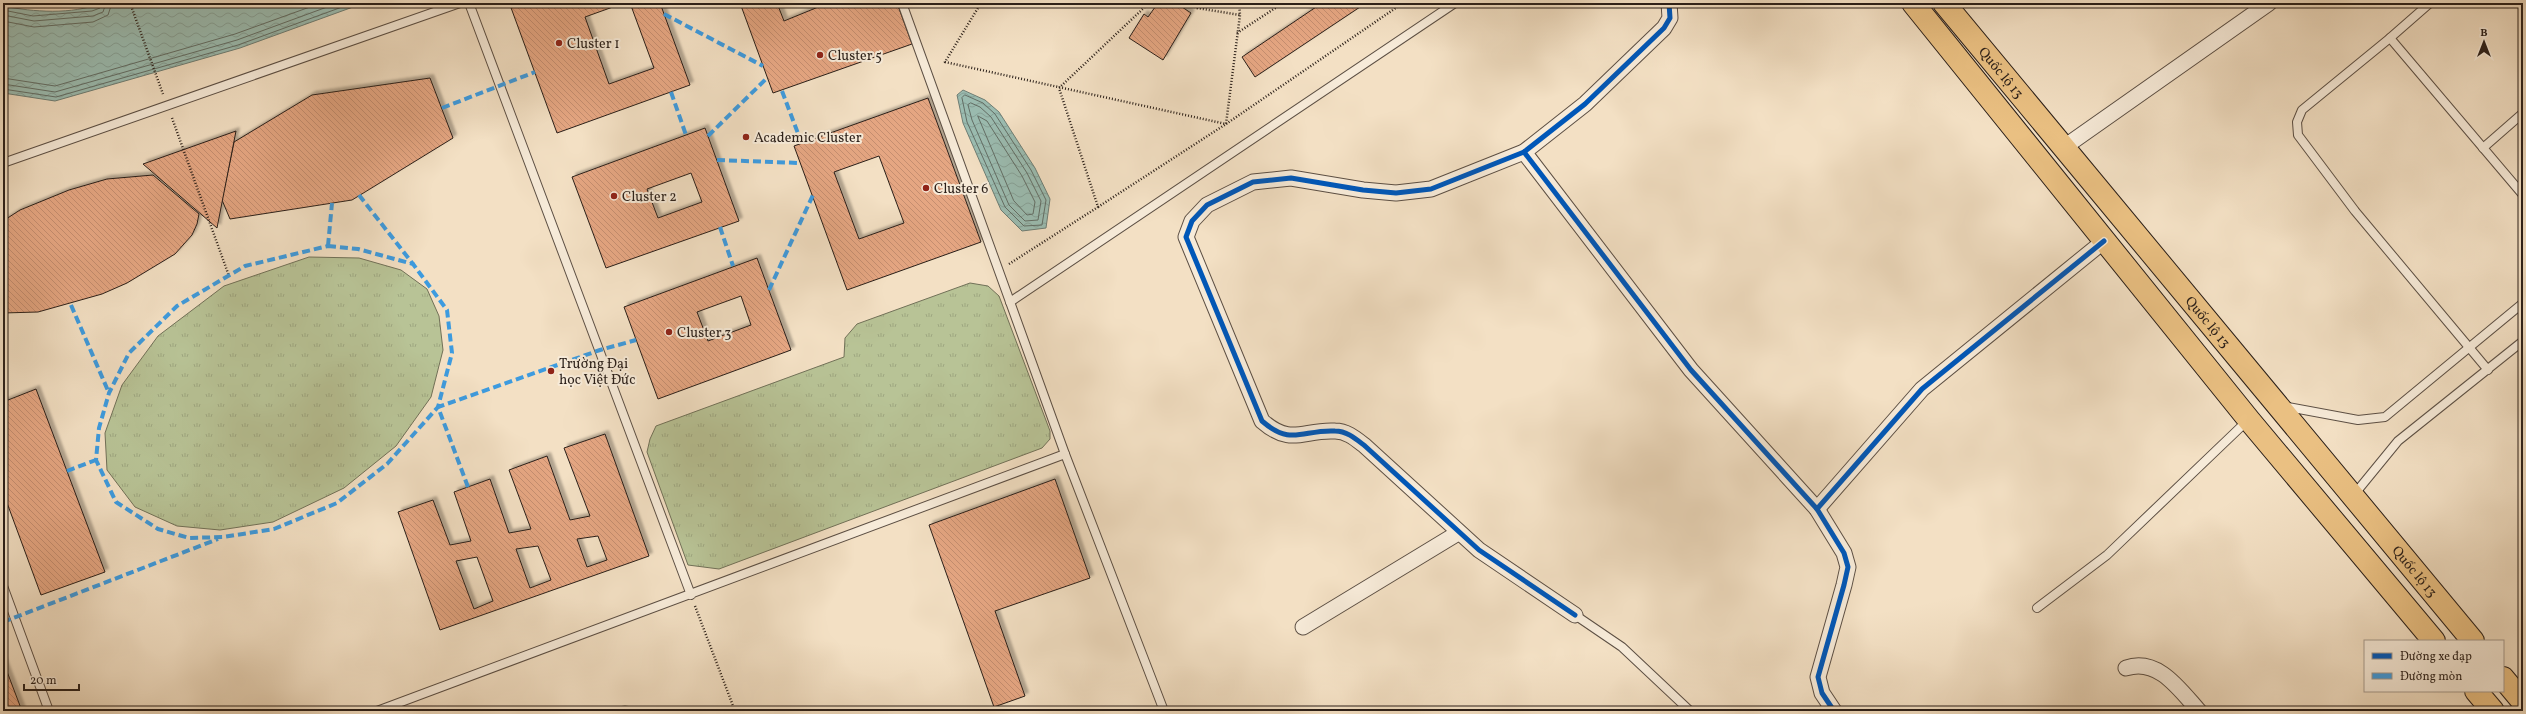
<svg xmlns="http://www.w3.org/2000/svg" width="2526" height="714" font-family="Vollkorn,serif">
  <defs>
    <pattern id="grass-tufts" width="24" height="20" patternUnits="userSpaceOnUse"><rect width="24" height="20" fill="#b8c396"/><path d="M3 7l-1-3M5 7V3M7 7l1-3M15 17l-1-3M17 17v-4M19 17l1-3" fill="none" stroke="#9ea781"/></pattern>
    <pattern id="water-waves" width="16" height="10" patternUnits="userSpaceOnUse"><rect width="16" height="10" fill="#9bbdb2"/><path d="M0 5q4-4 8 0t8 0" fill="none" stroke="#86a298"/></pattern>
    <pattern id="building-back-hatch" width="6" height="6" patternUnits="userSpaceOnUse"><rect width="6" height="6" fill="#e5a682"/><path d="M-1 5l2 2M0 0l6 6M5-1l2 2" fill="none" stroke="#c58e70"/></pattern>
    <filter id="shadow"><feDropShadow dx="3.5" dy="-3.5" stdDeviation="1" flood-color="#0004"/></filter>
  </defs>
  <rect width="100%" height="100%" fill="#f3e0c4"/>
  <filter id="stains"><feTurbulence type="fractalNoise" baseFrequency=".005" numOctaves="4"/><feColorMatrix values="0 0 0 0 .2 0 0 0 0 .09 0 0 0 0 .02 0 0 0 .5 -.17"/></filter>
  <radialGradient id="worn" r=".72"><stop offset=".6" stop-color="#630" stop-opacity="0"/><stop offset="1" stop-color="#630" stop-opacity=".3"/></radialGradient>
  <g fill="url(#grass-tufts)" stroke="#717158">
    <polygon points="309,257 359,258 401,270 427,289 439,316 443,350 431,397 396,446 344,488 273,522 220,530 177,526 135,507 107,470 105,433 122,385 158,336 224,286"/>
    <polygon points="970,283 988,286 999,296 1050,431 1050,439 1042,448 719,569 688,565 647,452 650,439 656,426 844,357 845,338 857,324"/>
  </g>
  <polygon fill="#b8c396" stroke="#717158" points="625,706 661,711 590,711"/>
  <g fill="url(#water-waves)" stroke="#6e7e75">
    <path d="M102 3H364L240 48 55 101 3 93V6C34 12 71 15 102 3Z"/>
    <polygon points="963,90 985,100 999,112 1035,168 1050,199 1046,228 1022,231 1001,210 963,123 957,95"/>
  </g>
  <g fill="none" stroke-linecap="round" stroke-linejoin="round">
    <g stroke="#626e66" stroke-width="1">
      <polyline points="3,10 33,16 92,11 100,8 101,3"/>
      <polyline points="3,15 34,21 93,16 103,12 106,3"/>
      <polyline points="3,21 34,27 93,22 108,15 112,3"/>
      <polyline points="3,78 55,86 235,34 321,3"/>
      <polyline points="3,84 55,92 237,40 338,3"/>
      <polyline points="3,89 56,97 238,45 353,3"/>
      <polygon points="965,95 983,103 995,114 1031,170 1046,200 1042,225 1024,226 1005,207 967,122 962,98"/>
      <polygon points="971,103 980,107 991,117 1027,173 1041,201 1038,220 1025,221 1009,205 972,120 968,105"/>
      <polygon points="978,116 987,121 1022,176 1035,202 1033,214 1027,215 1014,201"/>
    </g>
  </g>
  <g fill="url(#building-back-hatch)" stroke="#2a1f19" fill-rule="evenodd" filter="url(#shadow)">
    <polygon points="514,3 624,3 585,17 609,84 654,68 630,3 660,3 690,85 557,133 510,5"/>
    <polygon points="740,3 777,3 784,21 828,3 897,3 912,44 773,93"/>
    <polygon points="1158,3 1176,3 1191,13 1163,60 1129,38 1144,14 1148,17"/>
    <polygon points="1322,3 1366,3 1255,77 1242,57"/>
    <polygon points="430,78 453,138 352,200 230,219 222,200 234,142 312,95"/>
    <path d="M928 98 981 242 847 290 794 146ZM879 156 904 223 859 239 834 172Z"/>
    <path d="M705 128 739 221 606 268 572 177ZM691 173 702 202 658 218 647 189Z"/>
    <polygon points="236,131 217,228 143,164"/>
    <polygon points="153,175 199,214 197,224 192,235 175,254 127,283 102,294 38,312 3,313 3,221 20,210 69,190 107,179"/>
    <path d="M757 258 791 350 658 399 624 307ZM741 296 751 325 708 341 697 312Z"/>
    <polygon points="36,389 105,572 41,595 3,492 3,402"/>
    <path d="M605 434 649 556 440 630 398 512 433 500 450 545 471 541 454 492 490 479 509 533 531 529 509 470 547 456 570 520 590 516 564 448ZM598 536 607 560 587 567 577 539ZM538 546 551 580 530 588 516 549ZM477 557 493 601 474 609 456 561Z"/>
    <polygon points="1055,479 1090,578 995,611 1025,696 994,707 929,525"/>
    <polygon points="3,661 22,711 3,711"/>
  </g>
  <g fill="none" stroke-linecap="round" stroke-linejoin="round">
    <g stroke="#5c4f44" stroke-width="10">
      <g id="service">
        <polyline points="469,3 691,595"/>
        <polyline points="902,3 1065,454 1164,711"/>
        <polyline points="2390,38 2430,3"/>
        <polyline points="2483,148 2523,113"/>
        <polyline points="3,163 460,3"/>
        <polyline points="1010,302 1455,3"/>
        <polyline points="2488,370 2355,211 2298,135 2297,122 2302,110 2390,38 2523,195"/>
        <polyline points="2283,406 2358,420 2385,417 2523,303"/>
        <polyline points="2353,496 2398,441 2523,341"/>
        <polyline points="3,586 49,711"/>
        <polyline points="2037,608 2107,555 2248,420"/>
        <polyline points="1575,615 1622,647 1690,711"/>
        <polyline points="377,711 1065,454"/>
      </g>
    </g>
    <g stroke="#5c4f44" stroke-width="17">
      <g id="minor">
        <polyline points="2063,148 2269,3"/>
        <polyline points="1524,152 1691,370 1817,509 1844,553 1848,567 1844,585 1818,677 1822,693 1834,711"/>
        <polyline points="1817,509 1922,389 2104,241"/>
        <path d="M1575 615 1479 550 1365 446C1356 439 1347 431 1335 431 1303 429 1292 447 1262 421L1186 237 1192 221 1207 205 1253 182 1291 178 1363 190 1396 193 1431 189 1524 152 1585 104 1664 28 1670 18 1669 3"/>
        <polyline points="1303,627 1458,533"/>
        <path d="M2126 668C2158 657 2180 690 2199 711"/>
      </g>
    </g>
    <g stroke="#2a1f19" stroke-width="24">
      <g id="trunk">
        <polyline points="1913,3 2249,420 2434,641"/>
        <path id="s1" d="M1944 3 2473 641"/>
        <polyline points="2503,678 2523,702"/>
        <polyline points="2476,691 2493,711"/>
      </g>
    </g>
    <g stroke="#2a1f19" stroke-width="2.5" stroke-dasharray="1 2" stroke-linecap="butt">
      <polyline points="130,3 163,94"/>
      <polyline points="981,3 945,62 1226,124 1403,3"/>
      <polyline points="1186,3 1197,8 1240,15 1239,3"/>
      <polyline points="1237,33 1283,3"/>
      <polyline points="172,118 229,276"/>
      <polyline points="1098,207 1226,124 1240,15"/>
      <polyline points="1009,264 1098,207 1059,88 1149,3"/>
      <polyline points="695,606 735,711"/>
    </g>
    <use href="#service" stroke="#f7ebd9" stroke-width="8"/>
    <use href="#minor" stroke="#f7ebd9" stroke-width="15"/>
    <use href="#trunk" stroke="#eac082" stroke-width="22"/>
    <g stroke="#3d9bdf" stroke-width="4" stroke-dasharray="8 4" stroke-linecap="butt">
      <polyline points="664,14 763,66"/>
      <polyline points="782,91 802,144"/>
      <polyline points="671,92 686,135"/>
      <polyline points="442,108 535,72"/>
      <polyline points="708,136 767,78"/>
      <polyline points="717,160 800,163"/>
      <polyline points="359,195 413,264"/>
      <polyline points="720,227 733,266"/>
      <polygon points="328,246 358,249 413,264 447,310 452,353 438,407 387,464 337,503 274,529 223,537 189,538 158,529 116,502 96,460 99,428 109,393 129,353 177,306 245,266"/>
      <polyline points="328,246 332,203"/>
      <polyline points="769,290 813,195"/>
      <polyline points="71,305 109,393"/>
      <polyline points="67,471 96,460"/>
      <polyline points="468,487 438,407 600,350 636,340"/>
      <polyline points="3,622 218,539"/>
    </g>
    <g stroke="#f7ebd9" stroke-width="8">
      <g id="cycleway">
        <polyline points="1524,152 1691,370 1817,509 1844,553 1848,567 1844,585 1818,677 1822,693 1834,711"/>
        <polyline points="1817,509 1922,389 2104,241"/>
        <path d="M1575 615 1479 550 1365 446C1356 439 1347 431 1335 431 1303 429 1292 447 1262 421L1186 237 1192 221 1207 205 1253 182 1291 178 1363 190 1396 193 1431 189 1524 152 1585 104 1664 28 1670 18 1669 3"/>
      </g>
    </g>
    <use href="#cycleway" stroke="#0057b8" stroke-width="5"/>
  </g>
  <g fill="#8f2418" stroke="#f7ebd9" stroke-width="1.5">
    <circle cx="559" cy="43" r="4"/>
    <circle cx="820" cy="55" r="4"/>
    <circle cx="746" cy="137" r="4"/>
    <circle cx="926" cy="188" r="4"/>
    <circle cx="614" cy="196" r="4"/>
    <circle cx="669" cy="332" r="4"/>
    <circle cx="551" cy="371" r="4"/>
  </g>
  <g text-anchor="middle" stroke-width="4" stroke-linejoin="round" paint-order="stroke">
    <g font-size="14" fill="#2a1f19" stroke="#f7ebd9" text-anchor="start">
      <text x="567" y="48">Cluster 1</text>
      <text x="828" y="60">Cluster 5</text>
      <text x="754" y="142">Academic Cluster</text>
      <text x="934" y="193">Cluster 6</text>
      <text x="622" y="201">Cluster 2</text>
      <text x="677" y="337">Cluster 3</text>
      <text x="559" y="368">Trường Đại<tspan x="559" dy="16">học Việt Đức</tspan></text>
    </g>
    <g font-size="14" fill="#2a1f19" stroke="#f7ebd9">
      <text dy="5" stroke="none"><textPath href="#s1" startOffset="90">Quốc lộ 13</textPath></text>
      <text dy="5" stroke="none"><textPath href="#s1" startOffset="414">Quốc lộ 13</textPath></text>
      <text dy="5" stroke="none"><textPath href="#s1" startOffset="738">Quốc lộ 13</textPath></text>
    </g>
  </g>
  <rect width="2526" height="714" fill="none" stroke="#f3e0c4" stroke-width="16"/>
  <rect x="4" y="4" width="2518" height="706" fill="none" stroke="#2a1f19" stroke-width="2"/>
  <rect x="8" y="8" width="2510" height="698" fill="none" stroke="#2a1f19"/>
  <rect x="2364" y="640" width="140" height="52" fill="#f7ebd9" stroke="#a5998c"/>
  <rect x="2372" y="653" width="20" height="6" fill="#0057b8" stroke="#a5998c"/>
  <text x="2400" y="660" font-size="12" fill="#2a1f19">Đường xe đạp</text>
  <rect x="2372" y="673" width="20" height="6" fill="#3d9bdf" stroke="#a5998c"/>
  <text x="2400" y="680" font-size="12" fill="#2a1f19">Đường mòn</text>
  <g transform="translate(2484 42)" stroke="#f7ebd9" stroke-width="3" paint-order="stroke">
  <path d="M0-3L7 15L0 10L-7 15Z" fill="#2a1f19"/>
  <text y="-6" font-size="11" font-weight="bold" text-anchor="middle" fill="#2a1f19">B</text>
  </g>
  <path d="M24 684v6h55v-6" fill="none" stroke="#2a1f19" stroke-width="2"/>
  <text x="30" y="684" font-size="12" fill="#2a1f19" stroke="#f7ebd9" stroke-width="3" paint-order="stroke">20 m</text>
  <rect width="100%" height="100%" filter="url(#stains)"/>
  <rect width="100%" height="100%" fill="url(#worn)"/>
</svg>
